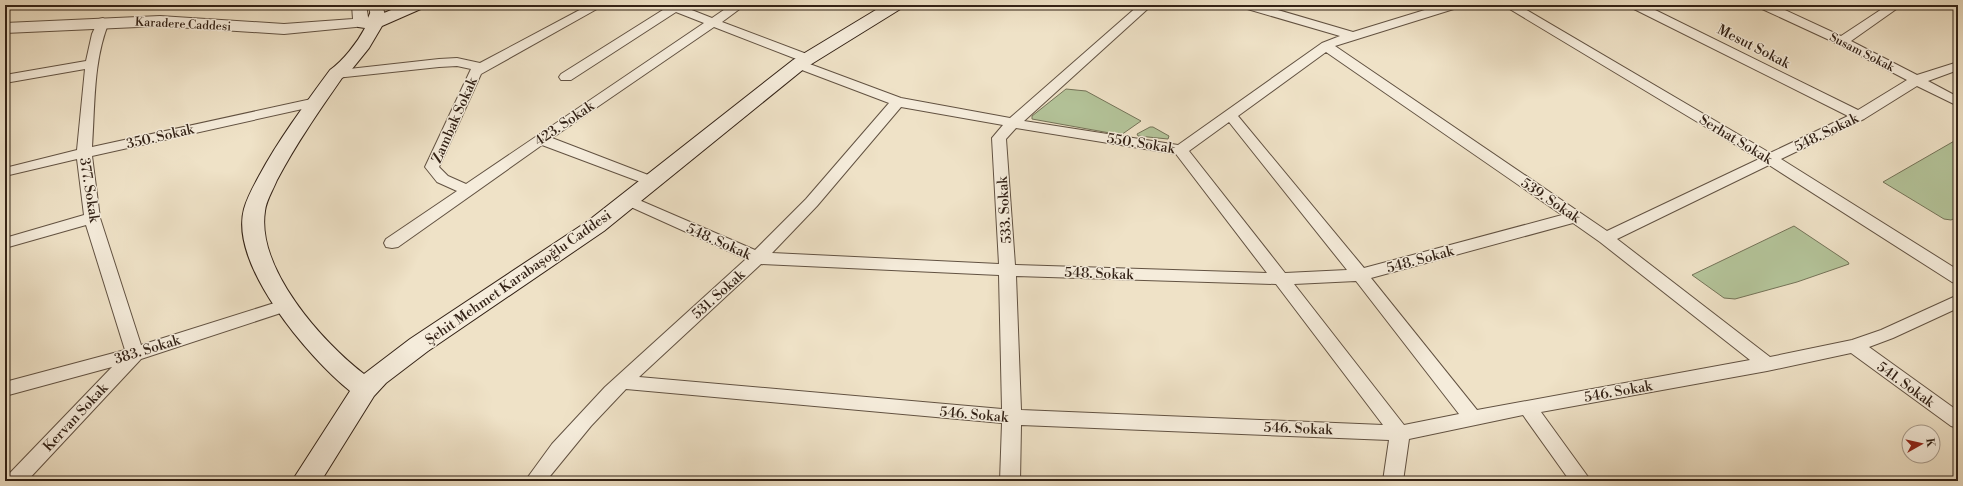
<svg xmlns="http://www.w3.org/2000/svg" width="1963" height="486" font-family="'Libre Bodoni',serif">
  <rect width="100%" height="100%" fill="#efe2c7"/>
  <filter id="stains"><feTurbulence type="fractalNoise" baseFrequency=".005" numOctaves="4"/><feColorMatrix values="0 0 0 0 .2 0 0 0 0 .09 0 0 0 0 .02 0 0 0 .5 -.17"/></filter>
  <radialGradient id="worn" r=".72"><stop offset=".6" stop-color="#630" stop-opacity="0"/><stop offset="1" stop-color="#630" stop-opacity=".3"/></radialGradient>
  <g fill="#b4c49a" stroke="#747358">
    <polygon points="1066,89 1086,91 1141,121 1121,135 1032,119 1032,116"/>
    <polygon points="1150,127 1153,127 1169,136 1168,139 1138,136 1137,134"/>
    <polygon points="1956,140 1958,141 1958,217 1951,220 1944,219 1883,182"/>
    <polygon points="1794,226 1848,262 1849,264 1797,282 1735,299 1724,298 1692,275"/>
  </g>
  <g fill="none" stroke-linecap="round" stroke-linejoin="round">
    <g stroke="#625242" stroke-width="2">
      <g id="minor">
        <path d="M589 5H604L481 74 439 167 448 176 466 184 704 23 676 12 571 80H561L559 77 561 74 666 8 662 5H679L712 18 731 5H745L722 22 812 56 813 59 807 63 901 98 1010 118 1139 5H1152L1024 121 1178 145 1322 43 1340 36 1244 8 1242 5H1261L1353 32 1441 5H1459L1457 8 1335 46 1607 231 1759 159 1503 5H1518L1770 153 1848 116 1632 8 1630 5H1645L1858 110 1907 80 1838 44 1760 8 1758 5H1774L1841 36 1888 5H1902L1851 41 1917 75 1958 62V70L1928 81 1958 97V106L1917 86 1864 119 1781 159 1958 270V284L1952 282 1769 165 1617 239 1770 357 1852 340 1881 330 1958 295V308L1893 338 1869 347 1958 411V428L1951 426 1851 353 1767 371 1541 412 1591 481H1570L1523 415 1409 439 1403 481H1383L1389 440 1021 425 1020 481H1000L1002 423 626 389 591 426 546 481H525L552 444 605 387 746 259 622 203 619 200 622 197 627 195 632 197 755 250 806 199 889 103 794 67 793 64 799 60 714 27 552 138 656 178 658 181 656 184H646L542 145 398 247 392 248 386 247 384 243 386 239 457 191 437 182 425 167 471 69 457 66 439 67 336 78 331 77 329 74 331 71 439 59 457 58 480 63ZM1326 52 1562 215 1364 268 1238 116ZM901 107 1003 125 992 138 999 264 772 253 817 206ZM1229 122 1347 270 1285 273 1189 151ZM1016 128 1176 154 1267 273 1015 265 1006 139ZM1573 223 1600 242 1750 360 1477 410 1371 278ZM761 264 999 275 1002 409 639 377ZM1016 276 1276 284 1383 425 1021 410ZM1356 281 1459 414 1404 425 1294 284Z"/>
        <path d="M103 18 109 22C93 60 95 106 92 147L316 98 321 99 323 102 321 105 316 106 92 156 100 218 141 345 287 299 293 301 296 305 293 309 141 359 27 481H5L8 475 112 367 5 396V382L125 350 86 225 5 248V238L84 215 77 159 5 176V168L77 150 85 69 5 83V75L86 61 92 34 99 19Z"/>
      </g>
    </g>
    <g stroke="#625242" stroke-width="2">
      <g id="tertiary">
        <polygon points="352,5 366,5 369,23 366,26 284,34 160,26 5,33 5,23 160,16 284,24 353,19"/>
        <polygon points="368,5 382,5 385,15 382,18 372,18"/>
      </g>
    </g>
    <g stroke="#332216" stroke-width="2">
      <path id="secondary" d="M403 5H425L423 8 382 26 369 48 348 74 342 78C319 111 296 144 277 180 273 190 266 201 265 211 256 268 322 342 364 374L410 339 588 221 793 60 884 5H904L902 8 805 68 604 231 428 351 386 383 374 396 321 481H292L350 391C309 358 229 265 244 209 247 198 253 187 259 176 279 139 305 104 330 70 343 61 357 43 365 28L358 27 356 23 358 19 368 18 371 11 377 10 384 13Z"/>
    </g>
    <use href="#minor" fill="#f5ecdb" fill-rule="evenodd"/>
    <use href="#tertiary" fill="#f5ecdb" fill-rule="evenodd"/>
    <use href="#secondary" fill="#f5ecdb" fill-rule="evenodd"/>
  </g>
  <g text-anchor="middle" stroke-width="3" stroke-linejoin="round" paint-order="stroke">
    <g font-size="12" fill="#332216" stroke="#f5ecdb">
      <text transform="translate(183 24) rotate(3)" y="4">Karadere Caddesi</text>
      <text transform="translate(1862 52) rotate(27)" y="4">Susam Sokak</text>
    </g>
    <g font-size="14" fill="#332216" stroke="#f5ecdb">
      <text transform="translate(1754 46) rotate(27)" y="5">Mesut Sokak</text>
      <text transform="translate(454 120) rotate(-66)" y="5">Zambak Sokak</text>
      <text transform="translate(564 123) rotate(-34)" y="5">423. Sokak</text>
      <text transform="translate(1826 132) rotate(-26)" y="5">548. Sokak</text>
      <text transform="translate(160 136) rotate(-13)" y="5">350. Sokak</text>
      <text transform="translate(1736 139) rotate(31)" y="5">Serhat Sokak</text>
      <text transform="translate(1141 143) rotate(9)" y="5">550. Sokak</text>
      <text transform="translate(90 190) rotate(81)" y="5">377. Sokak</text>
      <text transform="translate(1551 200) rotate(34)" y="5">539. Sokak</text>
      <text transform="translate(1004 210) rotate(-94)" y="5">533. Sokak</text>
      <text transform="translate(719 241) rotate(24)" y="5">548. Sokak</text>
      <text transform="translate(1420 259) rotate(-15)" y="5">548. Sokak</text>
      <text transform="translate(1099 273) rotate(2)" y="5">548. Sokak</text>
      <text transform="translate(518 277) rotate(-35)" y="5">Şehit Mehmet Karabaşoğlu Caddesi</text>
      <text transform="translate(718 294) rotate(-42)" y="5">531. Sokak</text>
      <text transform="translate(147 349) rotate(-17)" y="5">383. Sokak</text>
      <text transform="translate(1906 384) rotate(36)" y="5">541. Sokak</text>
      <text transform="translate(1618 391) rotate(-10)" y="5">546. Sokak</text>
      <text transform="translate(974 414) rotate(5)" y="5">546. Sokak</text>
      <text transform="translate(75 417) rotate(-47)" y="5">Kervan Sokak</text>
      <text transform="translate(1298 428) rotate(2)" y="5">546. Sokak</text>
    </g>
  </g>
  <rect width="1963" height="486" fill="none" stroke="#efe2c7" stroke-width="20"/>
  <rect x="6" y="6" width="1951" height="474" fill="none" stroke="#332216" stroke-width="2"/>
  <rect x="10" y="10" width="1943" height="466" fill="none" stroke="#332216"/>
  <g transform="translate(1921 444) rotate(82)"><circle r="19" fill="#f5ecdb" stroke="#a79b8c"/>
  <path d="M0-3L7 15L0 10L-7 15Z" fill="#8f2418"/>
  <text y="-6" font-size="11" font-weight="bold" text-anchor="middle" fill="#332216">K</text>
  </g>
  <rect width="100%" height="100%" filter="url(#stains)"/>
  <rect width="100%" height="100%" fill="url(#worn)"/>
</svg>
